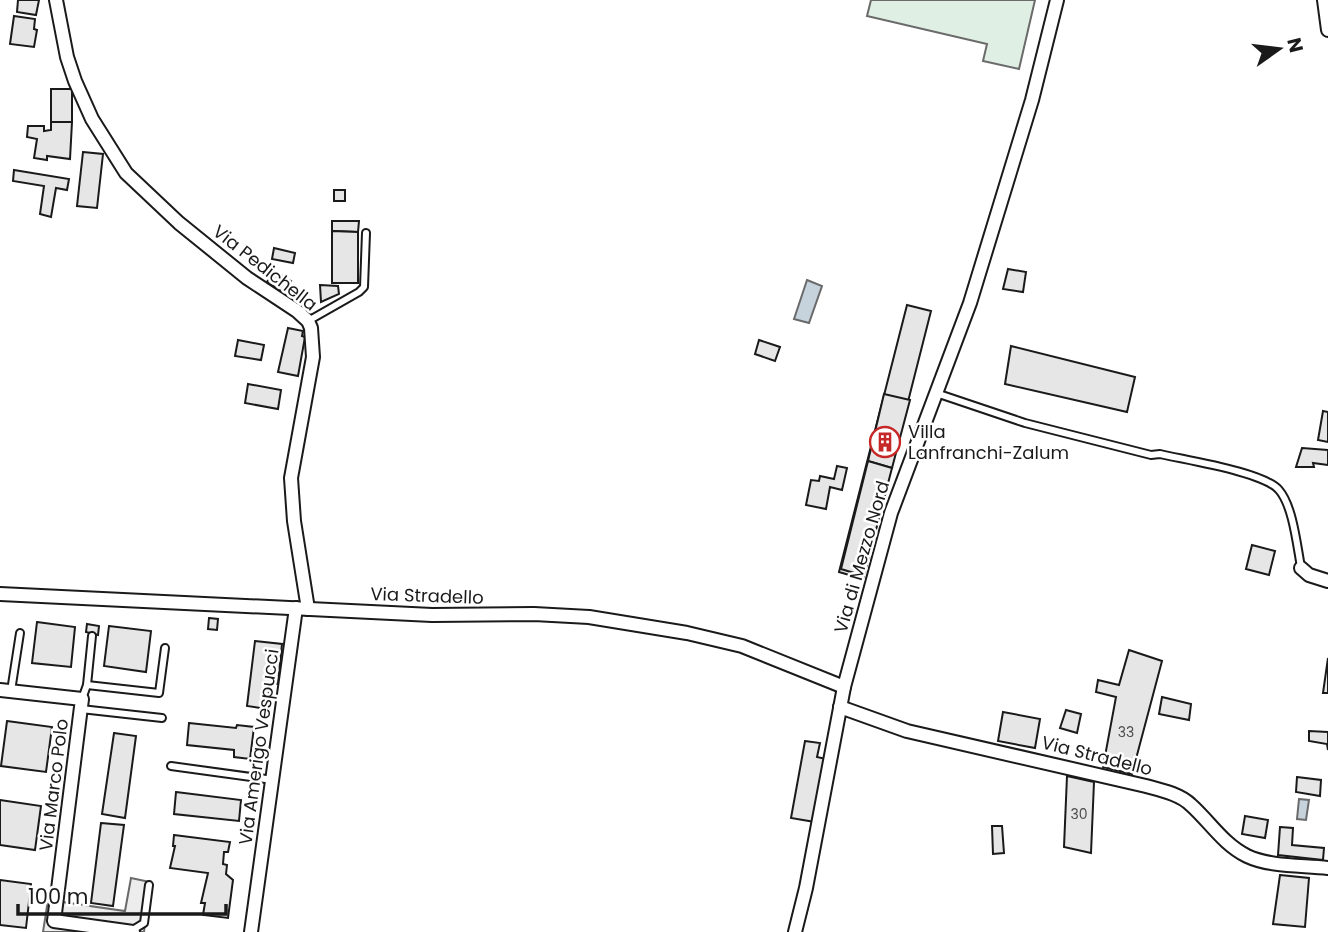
<svg xmlns="http://www.w3.org/2000/svg" width="1328" height="932" font-family="Poppins,sans-serif">
  <rect width="100%" height="100%" fill="#fff"/>
  <polygon fill="#e0efe3" stroke="#6a6a6a" stroke-width="2" points="871,0 1035,0 1019,69 983,61 987,44 867,16"/>
  <polygon fill="#ededed" stroke="#6a6a6a" stroke-width="2" points="131,878 150,882 144,932 43,932 48,900 125,911"/>
  <g fill="#c6d2dc" stroke="#6a6a6a" stroke-width="2">
    <polygon points="807,280 822,286 809,323 794,319"/>
    <polygon points="1299,799 1309,800 1306,820 1297,819"/>
  </g>
  <g fill="#e6e6e6" stroke="#1a1a1a" stroke-width="2">
    <polygon points="18,0 39,0 36,15 17,12"/>
    <polygon points="14,16 35,19 34,29 37,30 34,47 10,44"/>
    <rect x="51" y="89" width="21" height="33"/>
    <polygon points="51,122 72,122 70,159 47,156 47,160 34,158 37,139 27,137 28,126 44,126 44,131 51,130"/>
    <polygon points="83,152 103,154 97,208 77,206"/>
    <polygon points="14,170 69,179 67,190 56,188 51,217 40,214 44,186 13,181"/>
    <rect x="334" y="190" width="11" height="11"/>
    <polygon points="332,221 359,221 358,232 332,231"/>
    <polygon points="332,231 358,232 358,283 332,283"/>
    <polygon points="274,248 295,253 293,263 272,259"/>
    <polygon points="1008,269 1026,272 1023,292 1003,289"/>
    <polygon points="274,271 291,281 284,293 267,282"/>
    <polygon points="320,285 338,286 339,294 321,302"/>
    <polygon points="907,305 931,311 863,579 839,572"/>
    <polygon points="288,328 303,331 302,336 305,337 298,376 278,372"/>
    <polygon points="238,340 264,345 261,360 235,356"/>
    <polygon points="759,340 780,347 775,361 755,354"/>
    <polygon points="1011,346 1135,377 1127,412 1005,384"/>
    <polygon points="248,384 281,390 278,409 245,403"/>
    <polygon points="884,394 910,400 892,468 868,461"/>
    <polygon points="1323,411 1328,412 1328,442 1318,440"/>
    <polygon points="1302,448 1328,450 1328,465 1313,463 1314,467 1296,467"/>
    <polygon points="868,461 892,468 864,576 841,569"/>
    <polygon points="837,466 847,468 842,490 830,487 826,509 806,505 811,480 819,481 820,476 834,479"/>
    <polygon points="1252,545 1275,551 1269,575 1246,569"/>
    <polygon points="209,618 218,619 217,630 208,629"/>
    <polygon points="37,622 75,627 71,667 32,663"/>
    <polygon points="87,624 99,626 98,635 86,632"/>
    <polygon points="109,626 151,631 146,672 104,666"/>
    <polygon points="255,641 282,644 278,684 270,683 267,709 247,706"/>
    <polygon points="1129,650 1162,661 1132,774 1103,767 1116,697 1096,692 1098,680 1119,685"/>
    <polygon points="1328,658 1328,693 1323,693"/>
    <polygon points="1162,697 1191,704 1189,720 1159,714"/>
    <polygon points="1066,710 1081,714 1077,733 1060,728"/>
    <polygon points="1003,712 1040,719 1035,748 998,741"/>
    <polygon points="7,721 52,727 46,772 1,766"/>
    <polygon points="189,723 236,728 237,725 254,727 250,759 234,757 234,750 187,745"/>
    <polygon points="1309,731 1328,732 1328,750 1327,744 1309,741"/>
    <polygon points="114,733 136,736 125,818 102,814"/>
    <polygon points="805,741 820,743 817,757 826,759 815,822 791,818"/>
    <polygon points="1067,776 1094,782 1091,853 1064,847"/>
    <polygon points="1297,777 1321,780 1320,796 1296,792"/>
    <polygon points="176,792 241,800 239,821 174,814"/>
    <polygon points="0,800 41,806 35,850 0,845"/>
    <polygon points="1245,816 1268,820 1265,838 1242,834"/>
    <polygon points="101,823 124,825 113,906 91,903"/>
    <polygon points="992,826 1002,826 1004,853 993,854"/>
    <polygon points="1280,827 1293,828 1292,845 1324,848 1323,860 1278,855"/>
    <polygon points="174,835 230,842 228,852 224,852 223,864 227,865 226,874 233,880 228,918 203,915 205,903 201,903 208,873 170,868 175,846 173,846"/>
    <polygon points="1280,875 1309,878 1305,927 1273,924"/>
    <polygon points="0,880 31,884 26,928 0,925"/>
  </g>
  <g fill="none" stroke-linecap="round" stroke-linejoin="round">
    <g stroke="#1a1a1a" stroke-width="10">
      <g id="service">
        <polyline points="308,321 359,292 364,287 366,233"/>
        <path d="M936 393 1025 423 1151 455 1160 454C1185 460 1264 472 1279 490 1293 506 1297 546 1301 567"/>
        <polyline points="87,685 159,693 165,648"/>
        <polyline points="11,691 20,633"/>
        <polyline points="82,699 87,685 92,636"/>
        <polyline points="81,709 162,718"/>
        <polyline points="171,766 273,780"/>
        <polyline points="131,931 144,923 149,885"/>
      </g>
    </g>
    <g stroke="#1a1a1a" stroke-width="16">
      <g id="minor">
        <polyline points="56,0 67,57 75,81 92,119 126,173 179,223 247,278 297,311 308,321 311,328 313,357 291,478 294,521 308,609"/>
        <polyline points="1324,0 1328,30"/>
        <polyline points="1301,568 1309,575 1328,581"/>
        <polyline points="0,594 432,615 534,614 589,617 687,633 742,646 844,687"/>
        <polyline points="0,690 82,699 54,921 133,932"/>
        <path d="M840 707 907 731 1146 786C1161 790 1180 794 1191 805 1210 822 1223 844 1247 856 1270 867 1303 865 1328 868"/>
        <polyline points="251,932 296,608"/>
        <polyline points="795,932 806,888 844,687 891,513 970,303 1032,100 1057,0"/>
      </g>
    </g>
    <use href="#service" stroke="#fff" stroke-width="6"/>
    <use href="#minor" stroke="#fff" stroke-width="12"/>
  </g>
  <defs>
    <g id="building-ring" transform="scale(1.575)"><circle r="9.5" fill="#fff" stroke="#c62828" stroke-width="1.5"/><path d="M-4-6H4V6H1V3H-1V6H-4ZM-2.5-4.3h1.7v1.8h-1.7ZM.8-4.3h1.7v1.8H.8ZM-2.5-1h1.7V.8h-1.7ZM.8-1h1.7V.8H.8Z" fill="#c62828"/></g>
  </defs>
  <g fill-rule="evenodd">
    <use href="#building-ring" x="885" y="442"/>
  </g>
  <g text-anchor="middle" stroke-width="5" stroke-linejoin="round" paint-order="stroke">
    <g font-size="14" fill="#4d4d4d">
      <text x="1126" y="737">33</text>
      <text x="1079" y="819">30</text>
    </g>
    <g font-size="18" fill="#1a1a1a" stroke="#fff">
      <text transform="translate(265 268) rotate(38)" y="6">Via Pedichella</text>
      <text transform="translate(862 557) rotate(-74)" y="6">Via di Mezzo Nord</text>
      <text transform="translate(427 596) rotate(2)" y="6">Via Stradello</text>
      <text transform="translate(259 747) rotate(-82)" y="6">Via Amerigo Vespucci</text>
      <text transform="translate(1097 756) rotate(14)" y="6">Via Stradello</text>
      <text transform="translate(54 785) rotate(-83)" y="6">Via Marco Polo</text>
    </g>
    <g font-size="18" fill="#1a1a1a" stroke="#fff" text-anchor="start">
      <text x="908" y="438">Villa<tspan x="908" dy="21">Lanfranchi-Zalum</tspan></text>
    </g>
  </g>
  <g transform="translate(1279 49) rotate(76)" stroke="#ffffff" stroke-width="5" paint-order="stroke">
  <path d="M0-5L12 26L0 18L-12 26Z" fill="#1a1a1a"/>
  <text y="-10" font-size="19" font-weight="bold" text-anchor="middle" fill="#1a1a1a">N</text>
  </g>
  <path d="M18 904v10h208v-10" fill="none" stroke="#1a1a1a" stroke-width="3.5"/>
  <text x="28" y="904" font-size="21" fill="#1a1a1a" stroke="#ffffff" stroke-width="5" paint-order="stroke">100 m</text>
</svg>
